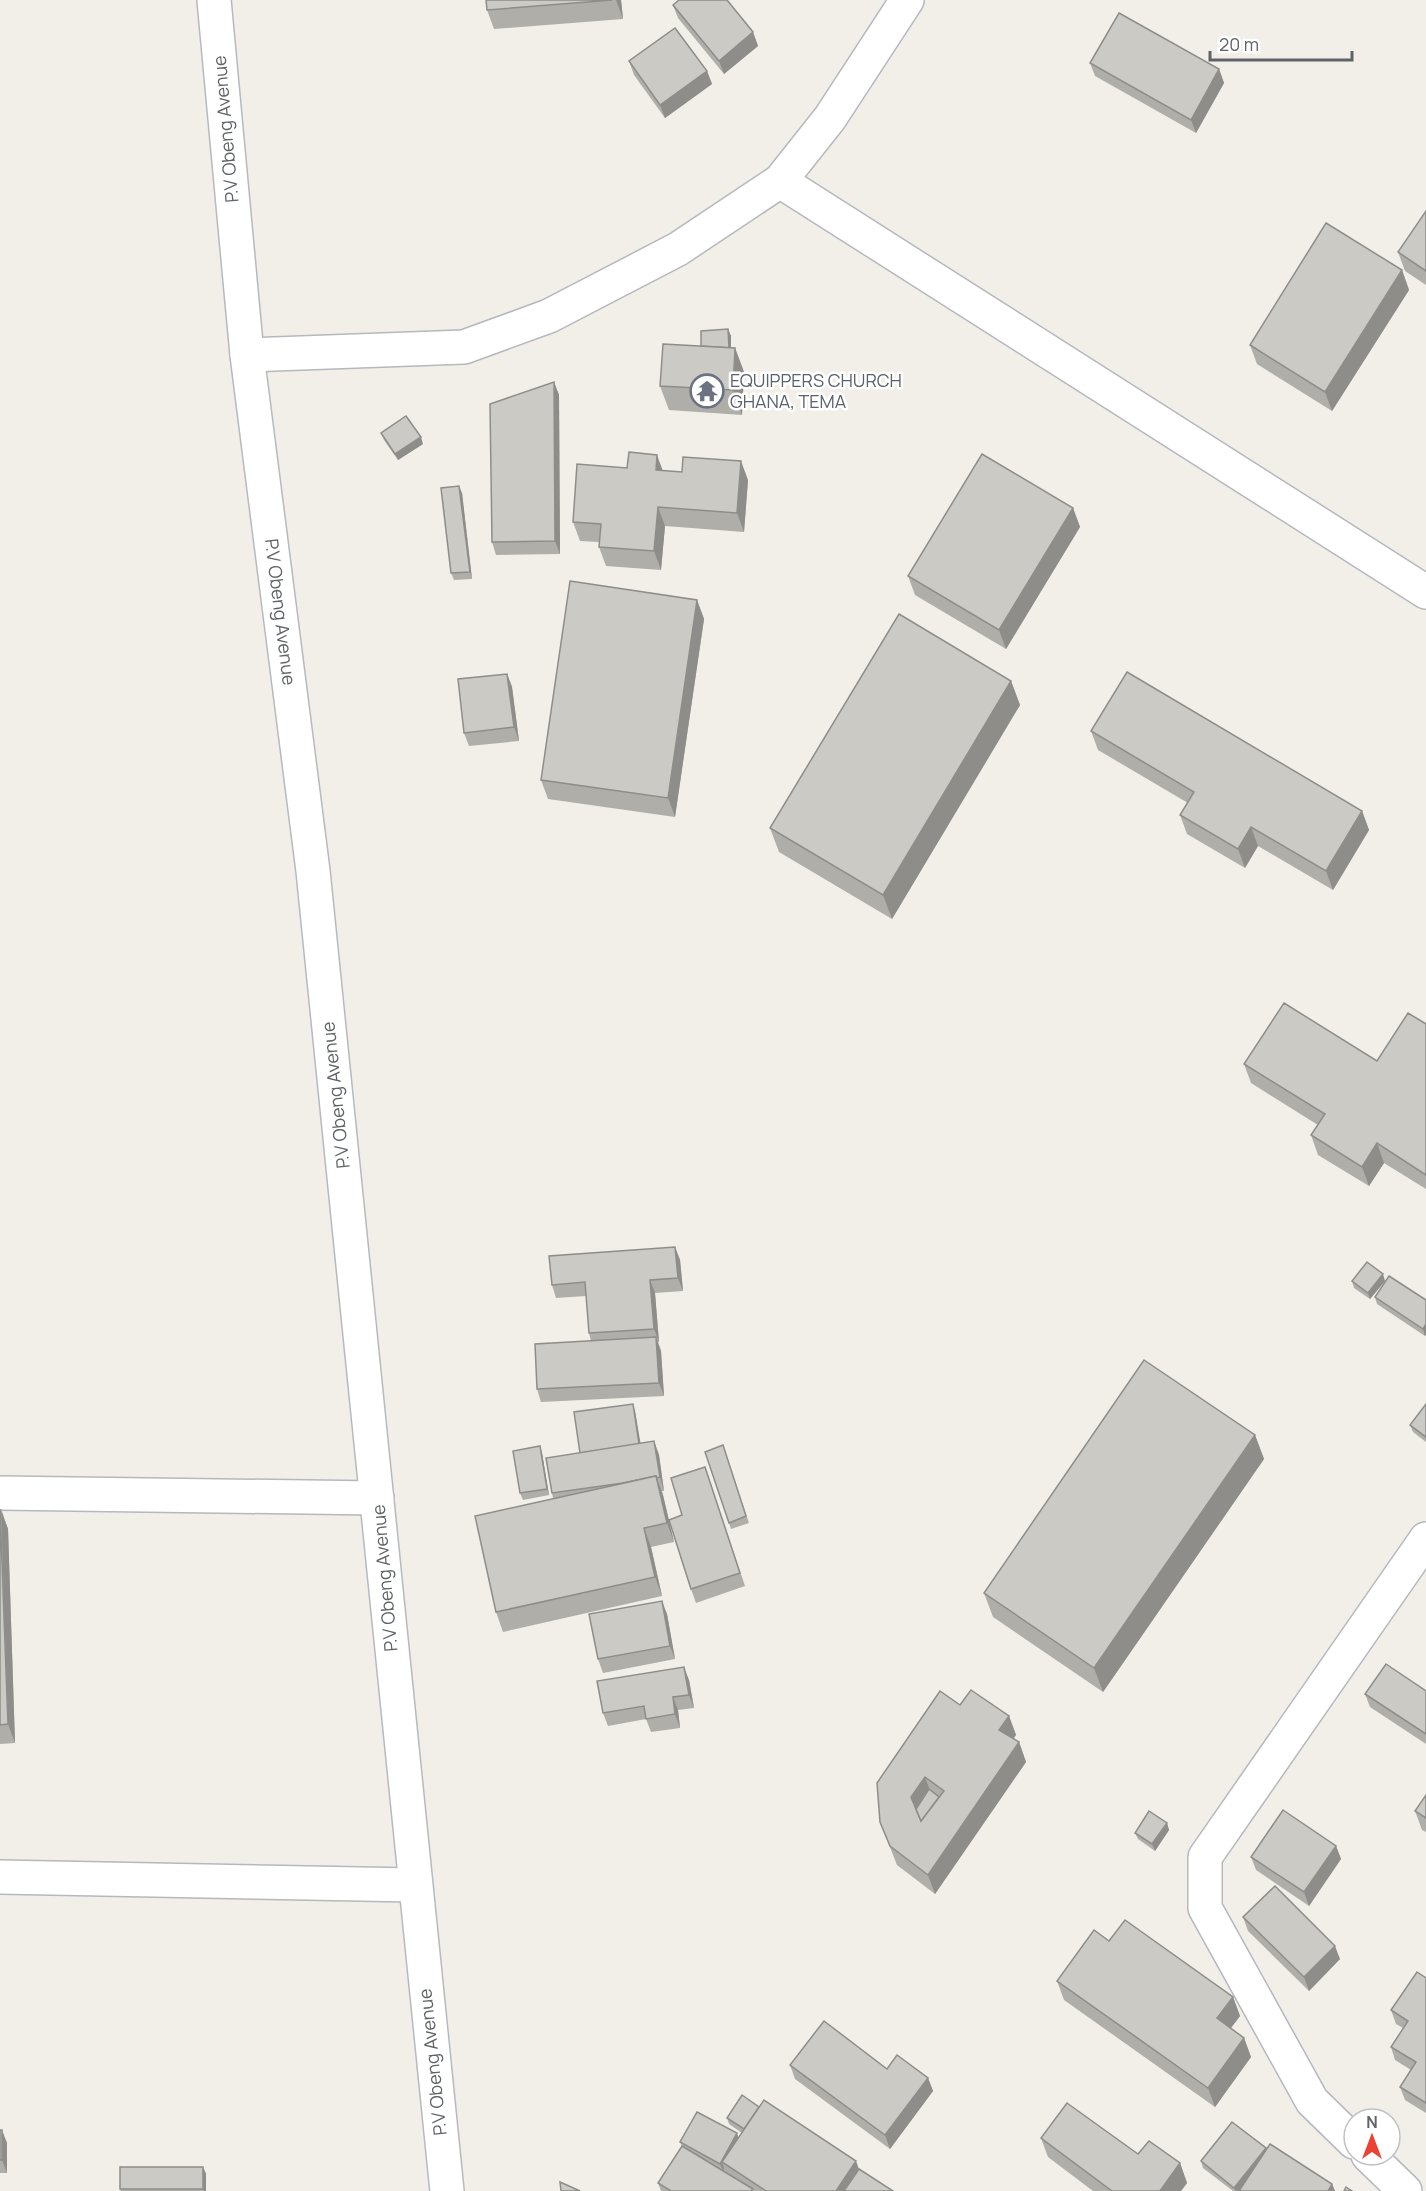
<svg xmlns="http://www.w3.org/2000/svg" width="1426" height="2191" font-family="Manrope,sans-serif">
  <rect width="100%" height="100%" fill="#f1efe8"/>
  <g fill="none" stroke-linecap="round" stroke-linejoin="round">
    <g stroke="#b5b8bc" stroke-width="36">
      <g id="street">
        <polyline points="780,181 1426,592"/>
        <polyline points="247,355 464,347 549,316 678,249 780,181 830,118 907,0"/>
        <polyline points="0,1493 377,1498"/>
        <polyline points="0,1877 414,1885"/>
        <polyline points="1354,2142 1312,2101 1205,1908 1205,1857 1426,1539"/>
        <polyline points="1368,2155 1405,2191"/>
      </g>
    </g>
    <g stroke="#b6babf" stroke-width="36">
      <polyline id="secondary" points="214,0 247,355 313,871 447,2191"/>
    </g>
    <use href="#street" stroke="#fff" stroke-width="33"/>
    <use href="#secondary" stroke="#fff" stroke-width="33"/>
  </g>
  <g fill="#afaea9">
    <polygon points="486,0 621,0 623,19 494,29 487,10"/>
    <polygon points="673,5 753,32 758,46 724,74 678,18"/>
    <polygon points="629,61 707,71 712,84 665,118 634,75"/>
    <polygon points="1090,63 1219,69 1224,83 1196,133 1095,76"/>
    <polygon points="1426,211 1426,285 1405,271 1398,252"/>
    <polygon points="1402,270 1409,290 1332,411 1257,364 1250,345"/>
    <polygon points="728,329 731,336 731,348 735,348 744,372 742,415 669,410 660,386 701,346"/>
    <polygon points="554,382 559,395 560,554 496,555 492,542"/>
    <polygon points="381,433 423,444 398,460 384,440"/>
    <polygon points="663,471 748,480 744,532 665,526 661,570 606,566 599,547 599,542 580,541 573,522"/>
    <polygon points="462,493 472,579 454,580 451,573"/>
    <polygon points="1073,508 1080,527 1006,649 915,595 908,576"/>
    <polygon points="697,600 704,619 675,817 548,799 541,780"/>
    <polygon points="507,674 512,687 519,741 469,746 464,733"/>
    <polygon points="1011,681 1020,705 892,919 779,852 770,828"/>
    <polygon points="1091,731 1362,811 1369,830 1333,890 1258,846 1245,868 1187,834 1180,815 1188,803 1098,750"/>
    <polygon points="1426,1024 1426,1189 1384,1163 1369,1186 1318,1155 1311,1135 1318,1125 1251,1083 1244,1064 1377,1061"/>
    <polygon points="675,1247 680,1260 683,1291 655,1293 659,1342 658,1342 661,1351 664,1396 541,1402 537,1389 591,1341 589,1333 586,1296 556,1298 552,1285"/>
    <polygon points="1352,1281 1385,1281 1370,1299 1354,1288"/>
    <polygon points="1375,1297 1426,1300 1425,1336 1377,1304"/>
    <polygon points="1426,1404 1426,1442 1413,1432 1410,1425"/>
    <polygon points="635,1411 640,1443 654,1441 659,1455 664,1491 662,1491 674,1542 651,1547 662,1596 503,1632 496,1612 553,1498 552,1493 580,1453"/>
    <polygon points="1255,1435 1264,1459 1103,1692 993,1617 984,1593"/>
    <polygon points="723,1445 749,1523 731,1529 705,1452"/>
    <polygon points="540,1446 542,1453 549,1495 523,1500 520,1493"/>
    <polygon points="705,1467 745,1586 696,1603 691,1589 682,1515"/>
    <polygon points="0,1509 8,1529 15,1743 0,1744"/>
    <polygon points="667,1614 675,1659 603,1673 598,1659"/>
    <polygon points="689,1680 694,1708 678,1710 680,1728 651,1732 646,1719 608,1726 603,1713"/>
    <polygon points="1426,1691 1426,1744 1370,1707 1365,1694"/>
    <polygon points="960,1705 1009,1716 1016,1735 1013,1739 1019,1742 1026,1762 935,1894 897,1865 880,1822"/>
    <polygon points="1426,1795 1426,1832 1422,1830 1415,1811"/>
    <polygon points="1167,1823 1169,1830 1155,1851 1138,1839 1135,1833"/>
    <polygon points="1336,1846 1341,1859 1309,1906 1256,1870 1251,1857"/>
    <polygon points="1243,1917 1340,1959 1309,1991 1248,1931"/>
    <polygon points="1109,1941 1233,1997 1240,2016 1231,2028 1244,2038 1251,2057 1215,2107 1064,2000 1057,1981"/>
    <polygon points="1426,1978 1426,2113 1405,2100 1400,2087 1411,2070 1395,2060 1391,2047 1403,2028 1396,2024 1391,2010"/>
    <polygon points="0,2000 0,2130 7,2143 7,2173 0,2173"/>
    <polygon points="790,2065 887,2069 928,2078 933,2091 890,2149 795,2079"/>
    <polygon points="759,2107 859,2169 893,2191 661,2191 658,2183 682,2146 680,2142 737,2133 738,2138 742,2133 729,2124 727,2118"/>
    <polygon points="1041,2138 1138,2154 1180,2163 1187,2183 1181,2191 1093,2191 1048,2157"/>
    <polygon points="1266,2148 1266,2149 1332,2184 1335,2191 1233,2191 1203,2168 1201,2161"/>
    <polygon points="203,2167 206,2174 206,2191 121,2191 120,2189"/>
  </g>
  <g fill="#8f8d8a">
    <polygon points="616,0 621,0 623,19"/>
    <polygon points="753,32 758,46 724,74 719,61"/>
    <polygon points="1219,69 1224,83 1196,133 1191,120"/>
    <polygon points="707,71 712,84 665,118 660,105"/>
    <polygon points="1402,270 1409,290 1332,411 1325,392"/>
    <polygon points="728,329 731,336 731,355 729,348"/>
    <polygon points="735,348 744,372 742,415 733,390"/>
    <polygon points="554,382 559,395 560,554 555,541"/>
    <polygon points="421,437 423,444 398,460 395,454"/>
    <polygon points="657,455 664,474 656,470"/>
    <polygon points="741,461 748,480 744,532 737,513"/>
    <polygon points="459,486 462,493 472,579 470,572"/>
    <polygon points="658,507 665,526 661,570 654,551"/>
    <polygon points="1073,508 1080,527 1006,649 999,630"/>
    <polygon points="697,600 704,619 675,817 668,798"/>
    <polygon points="507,674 512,687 519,741 514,727"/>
    <polygon points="1011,681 1020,705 892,919 883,895"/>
    <polygon points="1362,811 1369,830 1333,890 1326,871"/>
    <polygon points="1251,827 1258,846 1245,868 1238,849"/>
    <polygon points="1377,1143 1384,1163 1369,1186 1362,1167"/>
    <polygon points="675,1247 680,1260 683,1291 678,1278"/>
    <polygon points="1383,1274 1385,1281 1370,1299 1368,1293"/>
    <polygon points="650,1280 655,1293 659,1342 654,1329"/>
    <polygon points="1426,1324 1426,1335 1425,1336 1423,1329"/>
    <polygon points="656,1337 661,1351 664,1396 659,1383"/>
    <polygon points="633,1404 635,1411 642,1452 639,1445"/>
    <polygon points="1255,1435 1264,1459 1103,1692 1094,1668"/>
    <polygon points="654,1441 659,1455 664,1491 660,1477"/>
    <polygon points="540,1446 542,1453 549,1495 547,1489"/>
    <polygon points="656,1476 663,1495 674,1542 667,1523"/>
    <polygon points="1,1509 8,1529 15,1743 8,1724"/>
    <polygon points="644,1528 651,1547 662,1596 655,1577"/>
    <polygon points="662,1601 667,1614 675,1659 670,1646"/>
    <polygon points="684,1667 689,1680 694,1708 689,1695"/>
    <polygon points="673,1697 678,1710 680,1728 675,1714"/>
    <polygon points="1009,1716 1016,1735 1006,1749 999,1730"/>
    <polygon points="1019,1742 1026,1762 935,1894 928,1875"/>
    <polygon points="925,1777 932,1796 919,1816 911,1797"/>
    <polygon points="1167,1823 1169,1830 1155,1851 1152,1844"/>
    <polygon points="1336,1846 1341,1859 1309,1906 1304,1892"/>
    <polygon points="1335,1946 1340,1959 1309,1991 1304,1977"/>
    <polygon points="1233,1997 1240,2016 1224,2037 1217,2018"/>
    <polygon points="1244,2038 1251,2057 1215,2107 1208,2088"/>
    <polygon points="928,2078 933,2091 890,2149 885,2135"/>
    <polygon points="2,2130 7,2143 7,2173 2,2160"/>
    <polygon points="737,2133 739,2140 722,2162 724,2168 723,2171 720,2164"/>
    <polygon points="1266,2148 1268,2155 1240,2191 1236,2191 1234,2188"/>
    <polygon points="856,2161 863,2180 856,2191 836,2191"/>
    <polygon points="1180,2163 1187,2183 1181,2191 1160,2191"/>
    <polygon points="203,2167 206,2174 206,2191 204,2191 203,2189"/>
    <polygon points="1332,2184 1335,2191 1328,2191"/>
  </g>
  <g fill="#cccac5" stroke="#8f8d8a" stroke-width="1.5" fill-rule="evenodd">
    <polygon points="486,0 612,0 487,10"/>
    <polygon points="679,0 727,0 753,32 719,61 673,5"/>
    <polygon points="1119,13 1219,69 1191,120 1090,63"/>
    <polygon points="675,28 707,71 660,105 629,61"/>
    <polygon points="1426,211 1426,271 1398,252"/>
    <polygon points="1326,223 1402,270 1325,392 1250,345"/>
    <polygon points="728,329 729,348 701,346 701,331"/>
    <polygon points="663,344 735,348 733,390 660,386"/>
    <polygon points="554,382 555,541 492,542 490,404"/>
    <polygon points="406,416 421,437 395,454 381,433"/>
    <polygon points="629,452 657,455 656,470 682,472 683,457 741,461 737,513 658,507 654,551 599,547 601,524 573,522 577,464 627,468"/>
    <polygon points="982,454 1073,508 999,630 908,576"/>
    <polygon points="459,486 470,572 451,573 441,488"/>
    <polygon points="570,581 697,600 668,798 541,780"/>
    <polygon points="899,614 1011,681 883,895 770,828"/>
    <polygon points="1127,672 1362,811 1326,871 1251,827 1238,849 1180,815 1194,792 1091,731"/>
    <polygon points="507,674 514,727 464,733 458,679"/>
    <polygon points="1284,1003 1377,1061 1408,1013 1426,1024 1426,1175 1377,1143 1362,1167 1311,1135 1325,1114 1244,1064"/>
    <polygon points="675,1247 678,1278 650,1280 654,1329 589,1333 585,1282 552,1285 549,1256"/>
    <polygon points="1367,1262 1383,1274 1368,1293 1352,1281"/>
    <polygon points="1389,1276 1426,1300 1426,1324 1423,1329 1375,1297"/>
    <polygon points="656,1337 659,1383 537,1389 535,1344"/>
    <polygon points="1144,1360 1255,1435 1094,1668 984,1593"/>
    <polygon points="633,1404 639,1444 580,1453 574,1412"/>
    <polygon points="1426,1404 1426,1437 1410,1425"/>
    <polygon points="654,1441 660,1477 656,1478 656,1476 623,1483 552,1493 546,1458"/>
    <polygon points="723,1445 746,1516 729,1523 705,1452"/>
    <polygon points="540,1446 547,1489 520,1493 513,1451"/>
    <polygon points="705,1467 740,1573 691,1589 669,1520 682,1515 671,1478"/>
    <polygon points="656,1476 667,1523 644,1528 655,1577 496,1612 475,1516"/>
    <polygon points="0,1509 8,1724 0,1725"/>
    <polygon points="662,1601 670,1646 598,1659 589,1614"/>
    <polygon points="1386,1664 1426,1691 1426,1734 1365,1694"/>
    <polygon points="684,1667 689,1695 673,1697 675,1714 646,1719 644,1706 603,1713 597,1681"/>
    <path d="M971 1690 1009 1716 999 1730 1019 1742 928 1875 890 1846 880 1822 877 1783 940 1691 960 1705ZM925 1777 944 1791 921 1821 911 1797Z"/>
    <polygon points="929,1789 939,1797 921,1821 916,1809"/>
    <polygon points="1426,1795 1426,1818 1415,1811"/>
    <polygon points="1283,1810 1336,1846 1304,1892 1251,1857"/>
    <polygon points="1149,1811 1167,1823 1152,1844 1135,1833"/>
    <polygon points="1275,1886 1335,1946 1304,1977 1243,1917"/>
    <polygon points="1125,1920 1233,1997 1217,2018 1244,2038 1208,2088 1057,1981 1094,1930 1109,1941"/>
    <polygon points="1417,1972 1426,1978 1426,2103 1400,2087 1416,2062 1391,2047 1408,2021 1391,2010"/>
    <polygon points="824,2021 887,2069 897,2055 928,2078 885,2135 790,2065"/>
    <polygon points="742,2095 759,2107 744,2129 727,2118"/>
    <polygon points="764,2100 856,2161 836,2191 766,2191 722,2162"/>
    <polygon points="1067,2103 1138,2154 1149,2141 1180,2163 1160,2191 1112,2191 1041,2138"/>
    <polygon points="697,2112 737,2133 720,2164 680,2142"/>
    <polygon points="1232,2122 1266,2148 1234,2188 1201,2161"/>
    <rect x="0" y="2130" width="2" height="30"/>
    <polygon points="1270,2144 1332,2184 1328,2191 1239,2191"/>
    <polygon points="682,2146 753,2189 751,2191 671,2191 658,2183"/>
    <rect x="120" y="2167" width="83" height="22"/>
    <polygon points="859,2169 893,2191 844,2191"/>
    <polygon points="560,2182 580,2191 561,2191"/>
    <polygon points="1346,2187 1352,2191 1344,2191"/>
  </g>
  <defs>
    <g id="temple-ring" transform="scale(1.725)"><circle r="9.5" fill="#fff" stroke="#6b7280" stroke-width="1.5"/><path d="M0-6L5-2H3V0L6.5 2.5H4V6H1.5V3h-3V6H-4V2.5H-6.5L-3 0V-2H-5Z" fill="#6b7280"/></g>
  </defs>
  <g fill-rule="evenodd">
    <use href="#temple-ring" x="707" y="391"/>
  </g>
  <g text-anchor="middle" stroke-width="5" stroke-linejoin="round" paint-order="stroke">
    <g font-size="18" fill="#5f6368" stroke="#fff">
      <text transform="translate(226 129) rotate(-95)" y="6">P.V Obeng Avenue</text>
      <text transform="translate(280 612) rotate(83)" y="6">P.V Obeng Avenue</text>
      <text transform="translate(336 1095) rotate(-96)" y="6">P.V Obeng Avenue</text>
      <text transform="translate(385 1578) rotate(-95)" y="6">P.V Obeng Avenue</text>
      <text transform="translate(433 2062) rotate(-96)" y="6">P.V Obeng Avenue</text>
    </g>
    <g font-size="18" fill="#5b616d" stroke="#fff" text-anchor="start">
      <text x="730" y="387">EQUIPPERS CHURCH<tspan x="730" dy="21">GHANA, TEMA</tspan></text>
    </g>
  </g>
  <g transform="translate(1372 2137)"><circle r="28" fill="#ffffff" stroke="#bfc1c3" stroke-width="1.5"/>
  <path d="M0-4.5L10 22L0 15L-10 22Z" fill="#ea4335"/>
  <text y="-9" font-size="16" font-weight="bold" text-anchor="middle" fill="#5f6368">N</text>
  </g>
  <path d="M1210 51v9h142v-9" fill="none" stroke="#5f6368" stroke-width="3"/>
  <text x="1219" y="51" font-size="18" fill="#5f6368" stroke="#ffffff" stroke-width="4.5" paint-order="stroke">20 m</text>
</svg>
